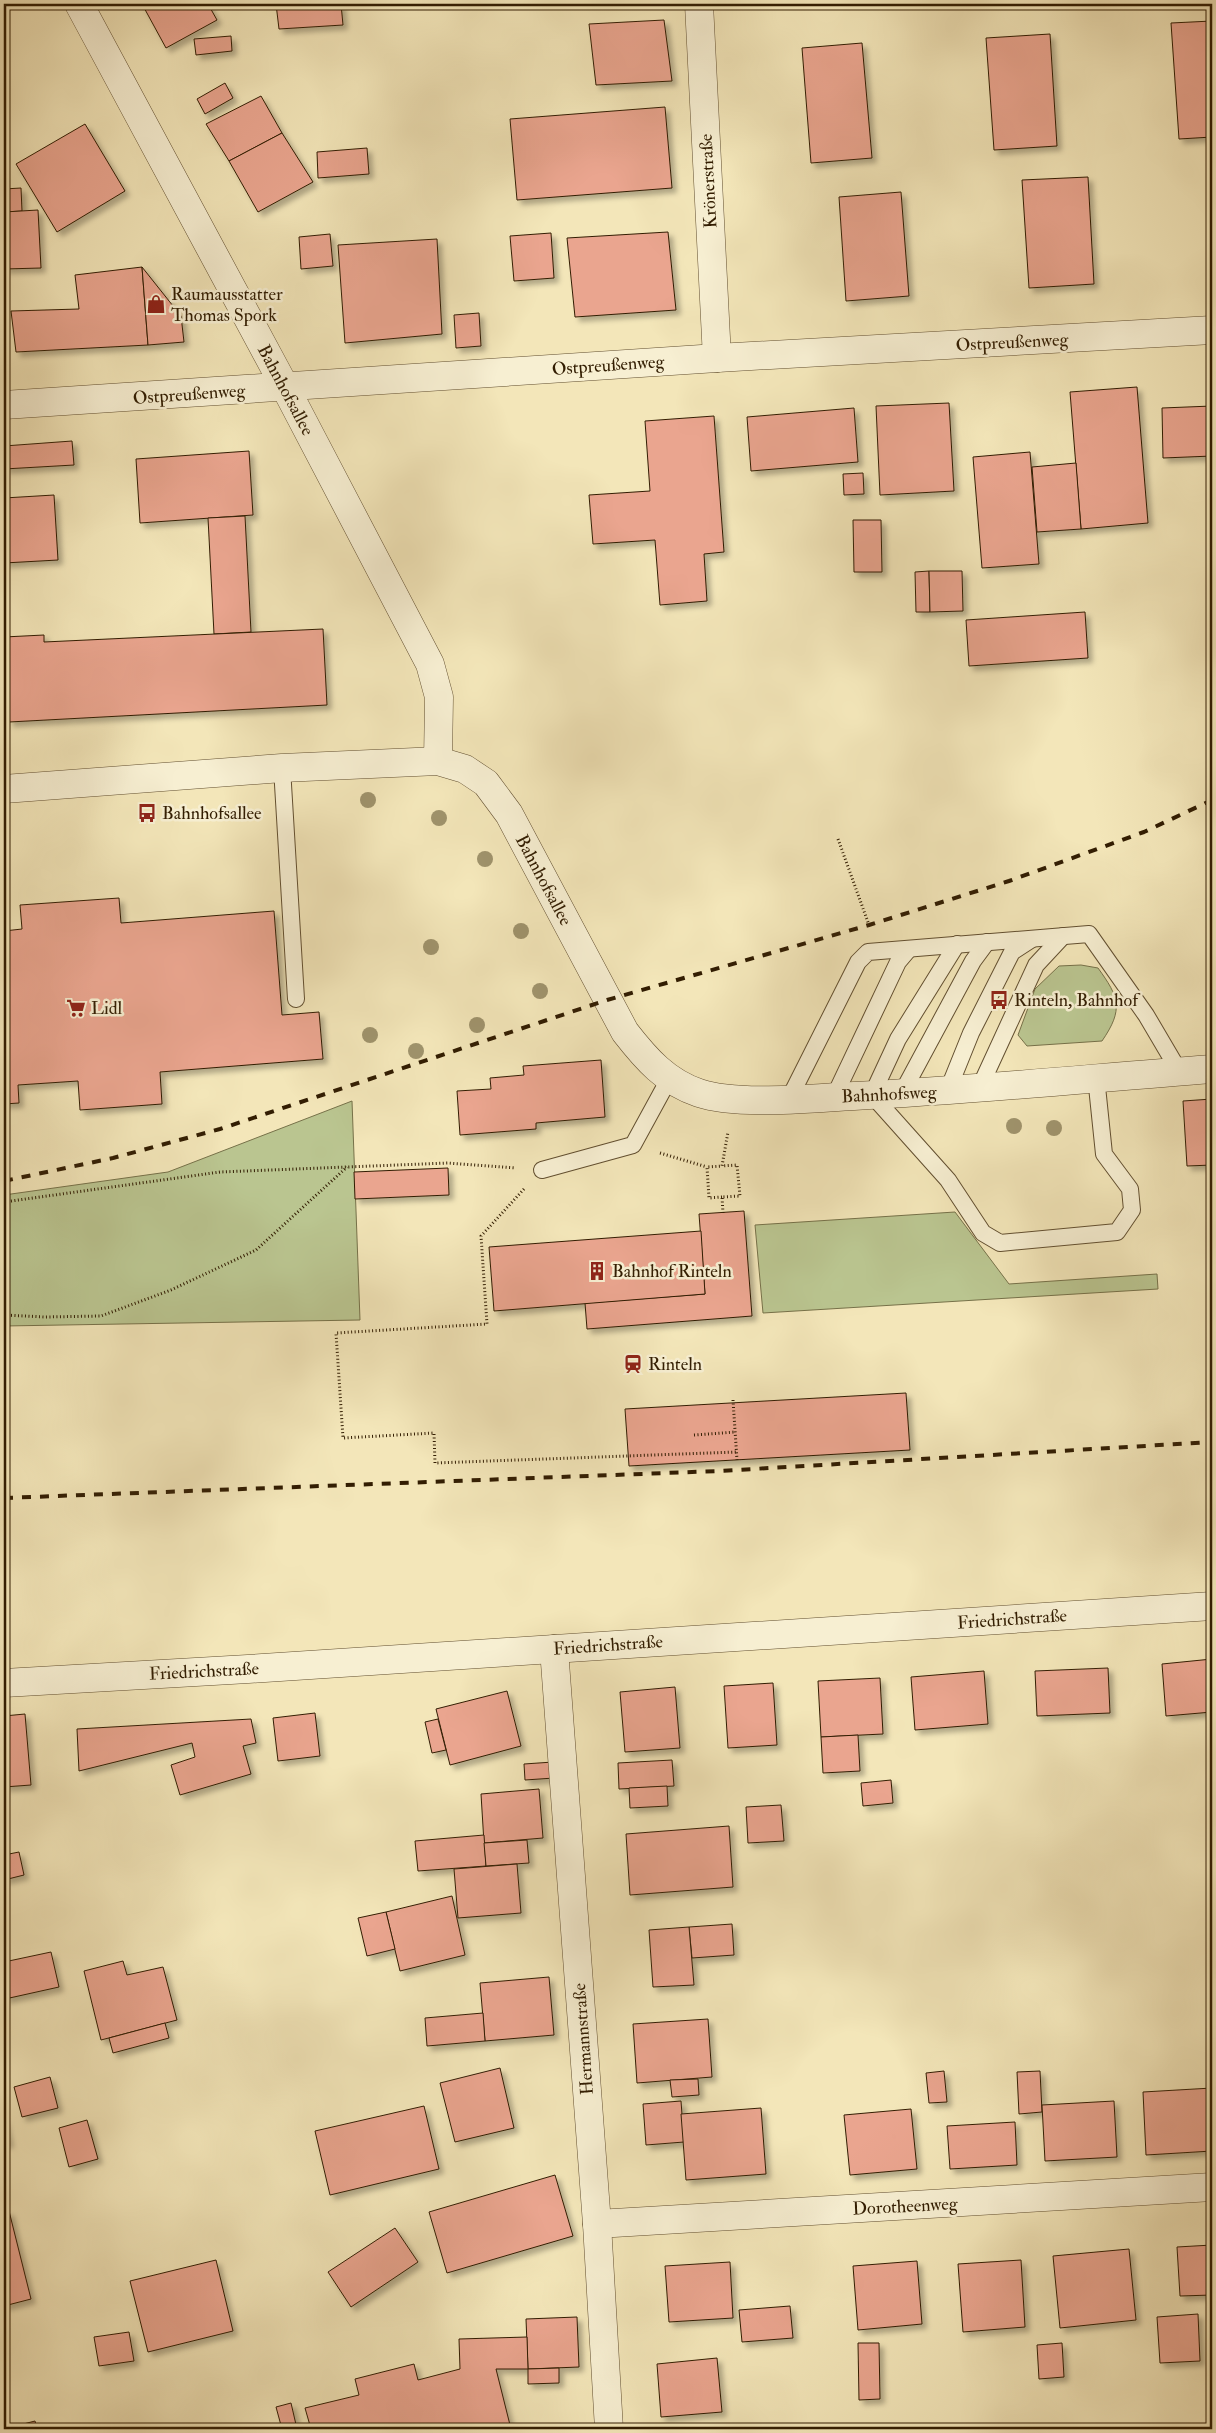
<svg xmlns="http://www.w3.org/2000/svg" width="1216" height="2433" font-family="'IM FELL Double Pica',serif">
  <defs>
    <filter id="shadow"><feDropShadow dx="4.5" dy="4.5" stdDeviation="2.5" flood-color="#0004"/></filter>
  </defs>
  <rect width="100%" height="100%" fill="#f3e6b9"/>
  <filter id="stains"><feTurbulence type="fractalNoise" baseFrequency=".004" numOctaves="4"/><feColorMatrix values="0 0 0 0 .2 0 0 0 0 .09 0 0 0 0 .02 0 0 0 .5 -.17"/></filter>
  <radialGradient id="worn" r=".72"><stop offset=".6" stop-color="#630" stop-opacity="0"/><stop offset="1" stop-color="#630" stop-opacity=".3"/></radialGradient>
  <g fill="#bac590" stroke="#767149">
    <path d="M1081 965 1098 968C1119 997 1124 1009 1102 1041L1027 1046 1018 1035 1035 989 1059 966Z"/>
    <polygon points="352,1101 360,1320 4,1326 4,1195 168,1172"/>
    <polygon points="955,1212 1009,1284 1157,1274 1158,1289 763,1313 755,1225"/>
  </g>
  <g fill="#eaa58f" stroke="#321d02" filter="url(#shadow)">
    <polygon points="142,4 208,4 217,20 166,48"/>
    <polygon points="276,4 341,4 343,25 279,29"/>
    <polygon points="664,20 672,81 596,85 589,24"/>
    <polygon points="1212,21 1212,137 1179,139 1171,23"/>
    <polygon points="1050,34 1057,146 994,150 986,38"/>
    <polygon points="231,36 232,51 196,55 194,39"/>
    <polygon points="862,43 872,158 811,163 802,48"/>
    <polygon points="225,83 233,98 205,114 197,99"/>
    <polygon points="261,96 282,133 229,161 206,124"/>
    <polygon points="665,107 672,188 517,200 510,119"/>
    <polygon points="85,124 125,191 57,232 16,164"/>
    <polygon points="282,133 313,182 258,212 229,161"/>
    <polygon points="367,148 369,174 318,178 317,152"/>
    <polygon points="1207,171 1212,171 1212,245"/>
    <polygon points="1088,177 1094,284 1029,288 1022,180"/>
    <polygon points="21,188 22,211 4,212 4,189"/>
    <polygon points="901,192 909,296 846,301 839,197"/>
    <polygon points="38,210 41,268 4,269 4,212"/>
    <polygon points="668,232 676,310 575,317 567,238"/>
    <polygon points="551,233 554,278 514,281 510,236"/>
    <polygon points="330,234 333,266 301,269 299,237"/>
    <polygon points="437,239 442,334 345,343 338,245"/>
    <polygon points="142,267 148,345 16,352 11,311 79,309 75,275"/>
    <polygon points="142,267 181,316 184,342 148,345"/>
    <polygon points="479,313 481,346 456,348 454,315"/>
    <polygon points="1137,387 1148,523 1081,529 1070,392"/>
    <polygon points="949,403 954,491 880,495 876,406"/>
    <polygon points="1212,406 1212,456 1163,458 1162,408"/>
    <polygon points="854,408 858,462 751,471 747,417"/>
    <polygon points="714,416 724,552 704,554 707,601 660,605 655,540 593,544 589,495 650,491 645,421"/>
    <polygon points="72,441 74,465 4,469 4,446"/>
    <polygon points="249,451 253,515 140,523 136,459"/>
    <polygon points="1030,452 1039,564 982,568 973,457"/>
    <polygon points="1076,463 1081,529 1037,532 1032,467"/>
    <polygon points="863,473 864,494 844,495 843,474"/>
    <polygon points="54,495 58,560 4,563 4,498"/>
    <polygon points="245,516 251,632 214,634 208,518"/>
    <polygon points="853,520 881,520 882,572 854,572"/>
    <polygon points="929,571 930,612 916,612 915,572"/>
    <polygon points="929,571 962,571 963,611 930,612"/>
    <polygon points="1085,612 1088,658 969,666 966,620"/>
    <polygon points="323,629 327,705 9,722 4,637 44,635 44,642"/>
    <polygon points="119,898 121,923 274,911 282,1015 319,1012 323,1059 160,1072 162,1104 80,1110 78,1081 18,1085 19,1103 4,1104 4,931 22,929 20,905"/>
    <polygon points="1207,930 1212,930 1212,990 1211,990"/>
    <polygon points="601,1060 605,1117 536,1123 536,1129 460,1135 457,1091 491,1089 490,1078 524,1075 523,1066"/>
    <polygon points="1212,1099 1212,1165 1187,1166 1183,1101"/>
    <polygon points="448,1168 449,1195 355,1199 354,1172"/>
    <polygon points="744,1211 752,1316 587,1329 585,1303 705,1294 699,1214"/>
    <polygon points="701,1231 705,1294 494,1311 489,1247"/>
    <polygon points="906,1393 910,1450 629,1466 625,1409"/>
    <polygon points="1212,1659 1212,1712 1166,1716 1162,1664"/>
    <polygon points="1108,1668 1110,1713 1037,1716 1035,1671"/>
    <polygon points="984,1671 988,1724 915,1730 911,1677"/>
    <polygon points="880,1678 883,1734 821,1737 818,1681"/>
    <polygon points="773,1683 777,1745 728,1748 724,1686"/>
    <polygon points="675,1687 680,1748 625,1752 620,1692"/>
    <polygon points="507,1691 521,1746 450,1765 436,1709"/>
    <polygon points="315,1713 320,1756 278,1761 273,1718"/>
    <polygon points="25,1714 31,1785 4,1787 4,1716"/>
    <polygon points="251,1719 256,1743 243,1746 251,1774 180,1795 171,1765 195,1757 192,1743 79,1771 77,1729"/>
    <polygon points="438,1719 446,1750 432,1753 425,1722"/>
    <polygon points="858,1735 860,1771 823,1773 821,1737"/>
    <polygon points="672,1760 674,1786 619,1789 618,1763"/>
    <polygon points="553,1762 554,1778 525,1780 524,1764"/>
    <polygon points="891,1780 893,1803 863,1806 861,1783"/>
    <polygon points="667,1786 668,1806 630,1808 629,1788"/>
    <polygon points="539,1789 543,1838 484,1843 481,1794"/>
    <polygon points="781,1805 784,1841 748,1843 746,1807"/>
    <polygon points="729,1826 733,1887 630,1895 626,1834"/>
    <polygon points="484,1835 486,1866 418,1871 415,1841"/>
    <polygon points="527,1840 529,1863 486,1866 484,1843"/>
    <polygon points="19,1852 24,1875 4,1880 4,1855"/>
    <polygon points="517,1864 521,1913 458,1918 454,1869"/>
    <polygon points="452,1896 465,1955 400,1971 386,1912"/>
    <polygon points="386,1912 395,1949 367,1956 358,1918"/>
    <polygon points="732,1924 734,1955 692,1958 689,1927"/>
    <polygon points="689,1927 694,1985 653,1987 649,1930"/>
    <polygon points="51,1952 59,1987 5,1999 4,1962"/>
    <polygon points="123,1961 127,1975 163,1967 177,2020 101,2040 84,1971"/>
    <polygon points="549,1977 554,2035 485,2041 480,1983"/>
    <polygon points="483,2013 485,2041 427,2046 425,2018"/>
    <polygon points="708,2019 712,2077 637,2083 633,2024"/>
    <polygon points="165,2023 169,2038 113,2053 109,2038"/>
    <polygon points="500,2068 514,2128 455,2142 440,2083"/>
    <polygon points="944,2071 947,2102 929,2103 926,2073"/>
    <polygon points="1040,2071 1042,2112 1019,2114 1017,2072"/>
    <polygon points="50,2077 58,2108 22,2117 14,2087"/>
    <polygon points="698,2079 699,2095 672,2097 670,2080"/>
    <polygon points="1212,2088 1212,2151 1146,2155 1143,2092"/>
    <polygon points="681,2101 684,2142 646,2145 643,2104"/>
    <polygon points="1114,2101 1117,2157 1045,2161 1042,2105"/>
    <polygon points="424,2106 439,2169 330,2195 315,2131"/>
    <polygon points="761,2108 766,2174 686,2180 681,2114"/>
    <polygon points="911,2109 917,2169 850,2175 844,2115"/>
    <polygon points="4,2118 9,2143 4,2144"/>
    <polygon points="87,2120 98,2159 69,2167 59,2128"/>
    <polygon points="1015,2122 1017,2165 950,2169 947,2126"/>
    <polygon points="555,2175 573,2236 447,2273 429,2212"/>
    <polygon points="9,2211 31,2299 4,2306 4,2212"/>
    <polygon points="395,2228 418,2262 351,2307 328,2272"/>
    <polygon points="1212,2245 1212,2295 1180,2296 1177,2247"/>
    <polygon points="1129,2249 1136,2320 1060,2328 1053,2256"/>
    <polygon points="216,2260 233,2331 148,2352 130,2281"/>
    <polygon points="1021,2260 1025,2327 963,2332 958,2264"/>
    <polygon points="917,2261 922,2324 858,2330 853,2266"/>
    <polygon points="730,2262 733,2318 669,2322 665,2266"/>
    <polygon points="790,2306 793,2338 742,2342 739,2310"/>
    <polygon points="1198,2314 1200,2361 1160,2363 1157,2317"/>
    <polygon points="577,2317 579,2367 528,2369 526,2319"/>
    <polygon points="129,2332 134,2361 99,2366 94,2337"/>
    <polygon points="527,2337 528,2369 496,2369 511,2429 311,2429 305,2408 359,2395 355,2379 414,2364 418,2380 460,2369 459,2339"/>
    <polygon points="858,2343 879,2343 880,2399 859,2400"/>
    <polygon points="1062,2343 1064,2377 1039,2379 1037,2345"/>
    <polygon points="717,2358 722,2412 661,2417 657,2364"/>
    <polygon points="559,2368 559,2383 528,2384 528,2369"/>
    <polygon points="291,2403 297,2429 282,2429 276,2407"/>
    <polygon points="35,2421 37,2429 4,2429"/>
    <polygon points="1004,2426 1004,2429 970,2429"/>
  </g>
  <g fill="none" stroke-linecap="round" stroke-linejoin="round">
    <g stroke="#624f30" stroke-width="18">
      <g id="service">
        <polyline points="282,768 296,999"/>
        <polyline points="957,944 898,1039 872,1095 948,1180 983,1233 1000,1243 1117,1232 1132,1210 1130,1189 1104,1154 1096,1077"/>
        <polyline points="979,1089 1036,965 1063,936"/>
        <polyline points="948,1090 971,1033 1012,952 1032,939"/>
        <polyline points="902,1093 973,961 987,942"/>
        <polyline points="834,1097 898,962 909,949"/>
        <polyline points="789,1099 858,962 868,952 1089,934 1146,1015 1179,1071"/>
        <polyline points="542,1170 633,1145 669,1079"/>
      </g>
    </g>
    <g stroke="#624f30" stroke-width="29">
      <g id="minor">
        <polyline points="79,4 285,387 430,664 439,697 438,761"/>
        <polyline points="699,4 717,358"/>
        <polyline points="4,405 717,358 1212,330"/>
        <polyline points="554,1649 597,2224 609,2429"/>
        <polyline points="4,1683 248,1669 1212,1606"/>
        <polyline points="597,2224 1212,2187"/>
      </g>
    </g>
    <g stroke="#624f30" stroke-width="29">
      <path id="tertiary" d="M4 789 282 768 438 761 465 769 486 783 509 814 625 1032C646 1059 666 1082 699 1093 738 1106 812 1098 854 1096 974 1090 1093 1078 1212 1069"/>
    </g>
    <g stroke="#321d02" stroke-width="3" stroke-dasharray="1 2.5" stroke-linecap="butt">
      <polyline points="838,839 869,925"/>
      <polyline points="660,1153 707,1167"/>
      <polyline points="524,1189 481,1236 487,1324 336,1333 343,1438 434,1433 435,1463 736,1452"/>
      <polyline points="722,1197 709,1198 707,1167 722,1166"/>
      <polyline points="4,1202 220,1172 448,1163 516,1168"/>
      <polyline points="723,1213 722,1197 740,1196 737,1165 722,1166 728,1132"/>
      <polyline points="4,1315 45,1317 101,1316 171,1290 256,1250 347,1167"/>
      <polyline points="733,1400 737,1460"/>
      <polyline points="694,1435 735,1432"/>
    </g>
    <use href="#service" stroke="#f7efd2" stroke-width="16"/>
    <use href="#minor" stroke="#f7efd2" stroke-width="28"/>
    <use href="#tertiary" stroke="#f7efd2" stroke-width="28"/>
    <g stroke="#321d02" stroke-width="4" stroke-dasharray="9 9" stroke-linecap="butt">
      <polyline points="4,1181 113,1158 220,1129 607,1000 869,925 1009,881 1144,832 1212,800"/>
      <polyline points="4,1498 719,1471 1212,1442"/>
    </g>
  </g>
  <g fill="#9f936c">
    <circle cx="368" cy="800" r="8"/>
    <circle cx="439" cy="818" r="8"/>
    <circle cx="485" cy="859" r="8"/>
    <circle cx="521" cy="931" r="8"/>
    <circle cx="431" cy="947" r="8"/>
    <circle cx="540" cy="991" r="8"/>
    <circle cx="477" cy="1025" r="8"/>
    <circle cx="370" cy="1035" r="8"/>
    <circle cx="416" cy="1051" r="8"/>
    <circle cx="1014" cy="1126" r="8"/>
    <circle cx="1054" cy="1128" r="8"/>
  </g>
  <defs>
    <g id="shop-bare" transform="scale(1.5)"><path d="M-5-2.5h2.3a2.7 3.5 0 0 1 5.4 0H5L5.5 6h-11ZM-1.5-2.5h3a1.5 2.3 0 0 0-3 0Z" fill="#8f2418" stroke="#f7efd2" stroke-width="2.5" paint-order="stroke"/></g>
    <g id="bus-bare" transform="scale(1.5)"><path d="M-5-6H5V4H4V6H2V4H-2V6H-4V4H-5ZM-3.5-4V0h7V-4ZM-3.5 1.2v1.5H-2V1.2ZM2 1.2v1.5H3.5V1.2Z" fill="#8f2418" stroke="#f7efd2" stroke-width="2.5" paint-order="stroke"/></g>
    <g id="supermarket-bare" transform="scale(1.5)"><path d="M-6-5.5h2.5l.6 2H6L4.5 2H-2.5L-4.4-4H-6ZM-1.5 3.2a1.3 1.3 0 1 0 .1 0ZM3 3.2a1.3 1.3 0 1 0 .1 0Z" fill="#8f2418" stroke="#f7efd2" stroke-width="2.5" paint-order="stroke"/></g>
    <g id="building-bare" transform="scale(1.5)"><path d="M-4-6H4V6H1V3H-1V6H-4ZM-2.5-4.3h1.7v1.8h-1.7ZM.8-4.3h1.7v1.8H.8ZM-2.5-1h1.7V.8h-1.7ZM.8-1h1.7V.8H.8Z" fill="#8f2418" stroke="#f7efd2" stroke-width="2.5" paint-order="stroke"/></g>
    <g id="station-bare" transform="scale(1.5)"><path d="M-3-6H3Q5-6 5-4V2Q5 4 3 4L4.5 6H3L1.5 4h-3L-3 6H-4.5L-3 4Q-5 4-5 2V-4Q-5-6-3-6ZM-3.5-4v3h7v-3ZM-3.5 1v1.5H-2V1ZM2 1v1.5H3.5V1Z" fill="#8f2418" stroke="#f7efd2" stroke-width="2.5" paint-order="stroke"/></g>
  </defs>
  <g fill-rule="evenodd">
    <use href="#shop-bare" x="156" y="304"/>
    <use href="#bus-bare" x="147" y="813"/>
    <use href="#bus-bare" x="999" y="1000"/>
    <use href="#supermarket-bare" x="76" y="1008"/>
    <use href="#building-bare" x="597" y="1271"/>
    <use href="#station-bare" x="633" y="1364"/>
  </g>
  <g text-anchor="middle" stroke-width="5" stroke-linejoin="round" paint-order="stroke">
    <g font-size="18" fill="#321d02" stroke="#f7efd2">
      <text transform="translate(708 181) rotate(-93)" y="6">Krönerstraße</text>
      <text transform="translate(1012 342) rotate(-3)" y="6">Ostpreußenweg</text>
      <text transform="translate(608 365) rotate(-4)" y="6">Ostpreußenweg</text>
      <text transform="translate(286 390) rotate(62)" y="6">Bahnhofsallee</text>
      <text transform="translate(189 394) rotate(-4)" y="6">Ostpreußenweg</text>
      <text transform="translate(544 880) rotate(62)" y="6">Bahnhofsallee</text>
      <text transform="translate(889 1094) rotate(-3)" y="6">Bahnhofsweg</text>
      <text transform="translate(1012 1619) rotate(-4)" y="6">Friedrichstraße</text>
      <text transform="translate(608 1645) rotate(-4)" y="6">Friedrichstraße</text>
      <text transform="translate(204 1671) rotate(-3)" y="6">Friedrichstraße</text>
      <text transform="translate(583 2039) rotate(-94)" y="6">Hermannstraße</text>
      <text transform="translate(905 2206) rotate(-3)" y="6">Dorotheenweg</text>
    </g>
    <g font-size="18" fill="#321d02" stroke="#f7efd2" text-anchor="start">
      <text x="171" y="300">Raumausstatter<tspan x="171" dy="21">Thomas Spork</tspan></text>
      <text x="162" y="819">Bahnhofsallee</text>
      <text x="1014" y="1006">Rinteln, Bahnhof</text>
      <text x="91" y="1014">Lidl</text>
      <text x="612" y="1277">Bahnhof Rinteln</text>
      <text x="648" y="1370">Rinteln</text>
    </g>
  </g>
  <rect width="1216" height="2433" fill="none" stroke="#f3e6b9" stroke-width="20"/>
  <rect x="5" y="5" width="1206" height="2423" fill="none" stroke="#321d02" stroke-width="2.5"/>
  <rect x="10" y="10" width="1196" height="2413" fill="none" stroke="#321d02"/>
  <rect width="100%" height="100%" filter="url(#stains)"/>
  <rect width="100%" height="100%" fill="url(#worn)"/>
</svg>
